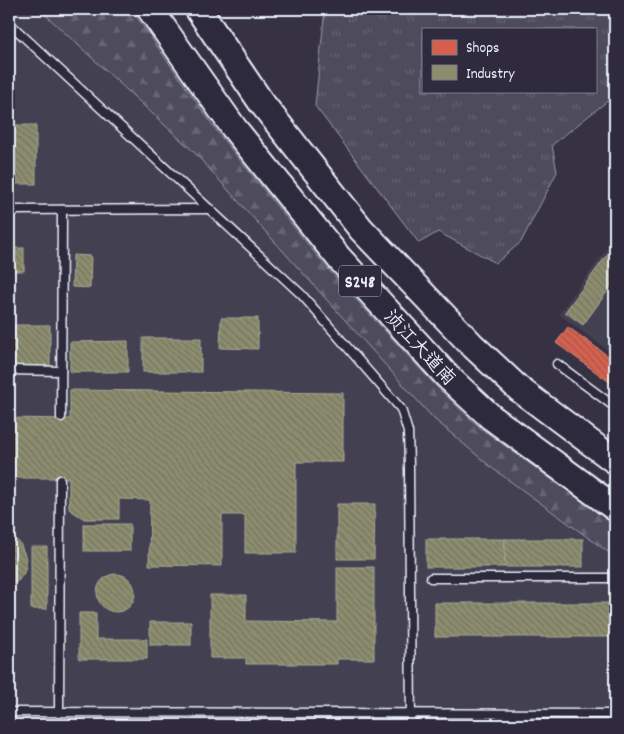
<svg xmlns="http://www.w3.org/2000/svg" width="624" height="734" font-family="Dekko,'LXGW WenKai TC',sans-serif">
  <defs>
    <pattern id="grass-tufts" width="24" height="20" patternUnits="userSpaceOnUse" patternTransform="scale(1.25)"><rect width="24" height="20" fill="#4d4b5c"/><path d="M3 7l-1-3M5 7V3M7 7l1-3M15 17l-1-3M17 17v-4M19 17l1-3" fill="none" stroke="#676574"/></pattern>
    <pattern id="forest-firs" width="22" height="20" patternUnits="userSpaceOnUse" patternTransform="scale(1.25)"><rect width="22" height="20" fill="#4d4b5c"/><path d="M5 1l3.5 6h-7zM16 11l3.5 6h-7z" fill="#676574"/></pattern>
    <pattern id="shops-back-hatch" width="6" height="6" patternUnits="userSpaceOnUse" patternTransform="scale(1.25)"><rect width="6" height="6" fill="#d6604d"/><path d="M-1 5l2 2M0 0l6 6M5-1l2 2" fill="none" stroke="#a4584c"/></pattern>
    <pattern id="industry-back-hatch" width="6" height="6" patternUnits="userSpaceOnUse" patternTransform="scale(1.25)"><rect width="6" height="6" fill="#8c8c6e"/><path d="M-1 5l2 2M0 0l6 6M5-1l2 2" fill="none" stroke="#747461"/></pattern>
  </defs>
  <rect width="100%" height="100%" fill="#363244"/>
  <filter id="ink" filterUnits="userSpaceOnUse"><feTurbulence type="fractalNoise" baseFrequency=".02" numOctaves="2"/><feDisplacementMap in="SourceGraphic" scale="10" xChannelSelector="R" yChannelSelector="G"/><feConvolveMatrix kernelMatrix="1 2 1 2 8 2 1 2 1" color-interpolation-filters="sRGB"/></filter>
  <g filter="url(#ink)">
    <g fill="#433f51">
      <polygon points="9,9 39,9 194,152 492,468 615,557 615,725 9,725"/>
      <polygon points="615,238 615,356 559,314"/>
    </g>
    <path fill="url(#grass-tufts)" stroke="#9a9eaa" fill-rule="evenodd" d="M325 9H615V95L552 145 557 172 521 242 496 263 438 232 419 243 315 106ZM423 29H595V91H423Z"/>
    <polygon fill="url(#forest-firs)" stroke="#9a9eaa" points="39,9 131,9 219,134 327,268 436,386 479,427 615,525 615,557 492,468 433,418 194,152"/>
    <polygon fill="url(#shops-back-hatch)" stroke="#db8c80" points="568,327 615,361 615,386 556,343"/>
    <g fill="url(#industry-back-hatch)" stroke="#a8aa97">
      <rect x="9" y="125" width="27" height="59"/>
      <polygon points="615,244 615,281 583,325 565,312"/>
      <rect x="9" y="248" width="15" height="23"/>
      <polygon points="73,255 91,256 90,288 72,287"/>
      <polygon points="221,318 258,318 258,349 220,348"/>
      <polygon points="9,325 50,325 50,366 10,366 10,359 9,359"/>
      <rect x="143" y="338" width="58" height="34"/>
      <polygon points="128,341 128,372 70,372 70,342"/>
      <polygon points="70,390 343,393 343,462 296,462 296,553 245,553 245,515 222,515 222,566 149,565 150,500 119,499 119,519 84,519 69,509 69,478 9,478 9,418 70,419"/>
      <polygon points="337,504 375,504 374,559 337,559"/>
      <rect x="84" y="524" width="46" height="27"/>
      <polygon points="9,535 20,543 26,558 26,566 24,573 19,580 9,587"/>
      <rect x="426" y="539" width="79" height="28"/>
      <rect x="505" y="539" width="78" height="28"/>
      <rect x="31" y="547" width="16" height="62"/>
      <polygon points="337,567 374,567 374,659 337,659 337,664 246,664 246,658 210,658 210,595 246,595 246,621 337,622"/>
      <circle cx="116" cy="593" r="19"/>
      <rect x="435" y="603" width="180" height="34"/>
      <polygon points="79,613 96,613 96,639 147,639 147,659 79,659"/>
      <rect x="150" y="622" width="41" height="23"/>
    </g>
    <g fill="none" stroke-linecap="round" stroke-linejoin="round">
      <g stroke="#e8f1f8" stroke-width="11">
        <g id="lane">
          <polyline points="9,23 302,295 401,409 408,432 409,465 411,725"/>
          <polyline points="9,210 210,209"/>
          <polyline points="557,364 615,407"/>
          <polyline points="9,370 61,371"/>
          <polyline points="61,417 62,210"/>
          <polyline points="431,578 615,578"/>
          <polyline points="9,712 615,714"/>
          <polyline points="59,713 60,480"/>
        </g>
      </g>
      <g stroke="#e8f1f8" stroke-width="29">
        <g id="primary">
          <polyline points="150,9 234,128 339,258 447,376 491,417 615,508"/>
          <polyline points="198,9 261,102 361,229 471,344 519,389 615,461"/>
        </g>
      </g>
      <use href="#lane" stroke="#2f2a3d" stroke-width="8"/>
      <use href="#primary" stroke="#2f2a3d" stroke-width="25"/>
    </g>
  </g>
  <g text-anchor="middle" stroke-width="5" stroke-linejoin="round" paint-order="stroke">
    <rect fill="#2f2a3d" stroke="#b0b5c0" stroke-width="1" x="339" y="265.5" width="42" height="31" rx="4"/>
    <g font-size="18" font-weight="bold" fill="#e8f1f8">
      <text x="360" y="287">S248</text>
    </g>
    <g font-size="19" fill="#e8f1f8" stroke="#2f2a3d">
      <text transform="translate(421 347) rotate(47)" y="7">浈江大道南</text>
    </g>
  </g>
  <rect width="624" height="734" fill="none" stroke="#2f2a3d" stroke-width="30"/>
  <rect x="15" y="15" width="594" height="704" fill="none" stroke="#e8f1f8" stroke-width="2" filter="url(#ink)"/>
  <rect x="422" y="28" width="175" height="65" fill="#2f2a3d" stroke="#797a88"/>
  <rect x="432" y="40" width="25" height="15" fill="#d6604d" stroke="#797a88"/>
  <text x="466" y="52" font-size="15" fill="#e8f1f8">Shops</text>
  <rect x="432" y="65" width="25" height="15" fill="#8c8c6e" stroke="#797a88"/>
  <text x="466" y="78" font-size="15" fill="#e8f1f8">Industry</text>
</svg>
